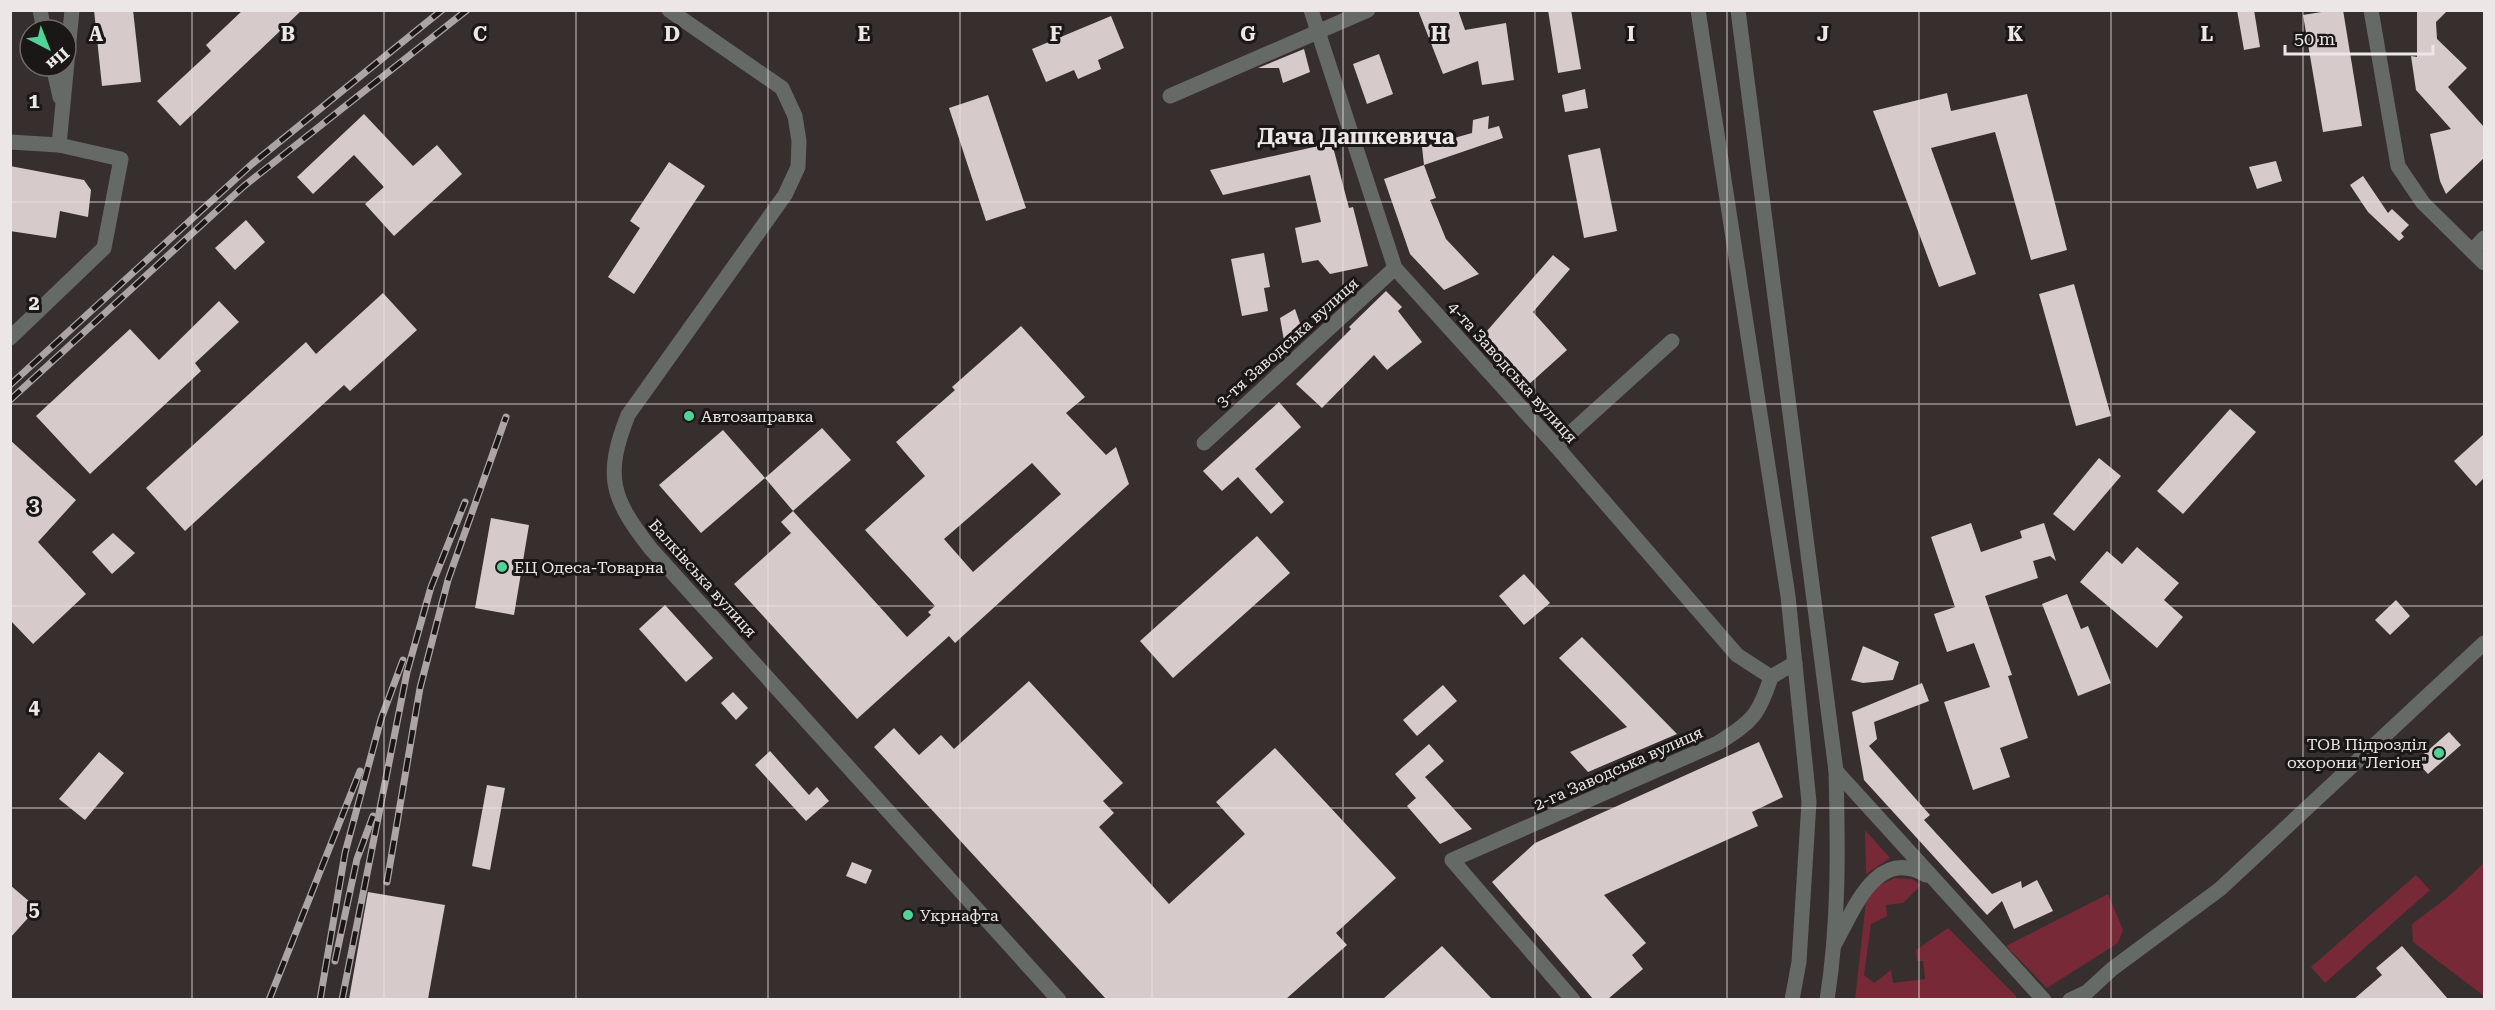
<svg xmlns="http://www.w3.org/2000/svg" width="2495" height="1010" font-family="'Roboto Serif',serif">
  <rect width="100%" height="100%" fill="#372e2e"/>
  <g fill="#772937">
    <polygon points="1865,830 1890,858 1866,874"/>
    <polygon points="2484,863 2484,996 2413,942 2412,924 2448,897"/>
    <polygon points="2416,875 2430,890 2325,983 2311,967"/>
    <polygon points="1895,878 1912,879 1921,885 1903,903 1886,905 1887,916 1871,924 1864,975 1874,983 1891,970 1893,983 1925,979 1923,961 1917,961 1916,950 1948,928 2016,996 2016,1000 1855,1000 1866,901 1872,888"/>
    <polygon points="2108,894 2123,930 2118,943 2047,988 2006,946"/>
  </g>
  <g fill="#d7cacb" fill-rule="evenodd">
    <polygon points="94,10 133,10 141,82 102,86"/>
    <polygon points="243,10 302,10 180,126 157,101 211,51 206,45"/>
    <polygon points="1418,10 1458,10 1465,30 1506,23 1514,80 1482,85 1478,61 1443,74"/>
    <polygon points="1548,10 1571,10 1581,69 1558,73"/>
    <polygon points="2237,10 2254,10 2260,47 2244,50"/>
    <polygon points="2334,10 2343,10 2362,126 2323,132 2303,15"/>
    <polygon points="2417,10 2448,10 2436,22 2437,39 2467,68 2448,87 2484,127 2484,158 2446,194 2440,181 2430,134 2451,129 2416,90 2411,56 2417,57"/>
    <polygon points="1111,16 1124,48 1098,60 1101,69 1078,79 1074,70 1046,82 1032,49"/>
    <polygon points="1304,49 1310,72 1283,83 1279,68 1258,68"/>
    <polygon points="1379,54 1393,94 1367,104 1353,64"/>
    <polygon points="1585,89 1588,108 1565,112 1562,95"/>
    <polygon points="1947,93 1951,111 2027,94 2067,250 2031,260 1995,132 1931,148 1976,274 1939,287 1873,111"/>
    <polygon points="988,95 1026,208 986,221 949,108"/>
    <polygon points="364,114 413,166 437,145 462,174 394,236 365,204 384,187 354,155 313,194 297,177"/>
    <polygon points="1489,116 1488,129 1499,126 1503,138 1424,165 1422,147 1472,133 1473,120"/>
    <polygon points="1332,143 1349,208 1353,207 1368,266 1330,274 1318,260 1302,263 1295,228 1321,222 1310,175 1223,195 1210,170"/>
    <polygon points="1600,148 1617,231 1584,238 1568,155"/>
    <polygon points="2276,161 2282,181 2257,189 2249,167"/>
    <polygon points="669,162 705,186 634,294 608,277 640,228 630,221"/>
    <polygon points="1424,165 1436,198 1430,200 1446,239 1479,274 1444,290 1410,254 1384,179"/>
    <polygon points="10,166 84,180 91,190 88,217 60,211 56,238 10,231"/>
    <polygon points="2363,176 2388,213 2392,209 2409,225 2401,233 2404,237 2399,241 2368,212 2350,185"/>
    <polygon points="246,220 265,242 235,270 215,248"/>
    <polygon points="1264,253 1270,287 1264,288 1268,311 1242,316 1231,259"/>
    <polygon points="1553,255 1570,269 1533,312 1567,350 1527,386 1509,367 1511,366 1480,339"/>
    <polygon points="2074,284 2111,416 2076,426 2039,294"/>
    <polygon points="1386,291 1402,307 1398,311 1422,342 1387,370 1374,355 1322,408 1296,384 1351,329 1349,327"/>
    <polygon points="383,293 417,330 350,391 344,385 185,531 146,488 306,342 316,354"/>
    <polygon points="219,301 239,322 195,363 201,371 90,474 36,416 130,329 159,360"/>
    <polygon points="1295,309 1302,329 1285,346 1280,318"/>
    <path d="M1021 326 1085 397 1066 413 1106 455 1116 447 1129 484 955 643 949 636 857 719 734 584 791 533 781 522 793 511 907 637 931 615 928 612 935 606 865 530 925 476 896 442 955 390 952 387ZM1032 463 1061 494 973 572 944 539Z"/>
    <polygon points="1279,402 1301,427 1255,469 1284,502 1271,514 1238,477 1222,491 1203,471"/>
    <polygon points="2230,409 2256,432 2183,514 2157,491"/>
    <polygon points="822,428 851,460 793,511 765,478"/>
    <polygon points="723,430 765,478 701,533 659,485"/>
    <polygon points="2484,434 2484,478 2476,486 2454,461"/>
    <polygon points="10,440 76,500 38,542 86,594 33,644 10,620"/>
    <polygon points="2099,458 2121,476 2074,531 2053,514"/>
    <polygon points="491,518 529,525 514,615 475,608"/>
    <polygon points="1971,523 1981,552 2022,538 2020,531 2044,523 2056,561 2050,556 2033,561 2038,578 1985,596 2012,675 2008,676 2028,738 2000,748 2010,777 1973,790 1944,702 1990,687 1974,643 1947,652 1934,614 1955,607 1931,537"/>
    <polygon points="113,533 135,553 112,574 92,552"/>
    <polygon points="1257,536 1290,573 1173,678 1140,641"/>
    <polygon points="2137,547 2179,583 2164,600 2183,617 2157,648 2080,582 2107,551 2122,564"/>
    <polygon points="1524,574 1550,603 1524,625 1499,596"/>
    <polygon points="2067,594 2081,629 2088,626 2111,683 2078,696 2042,604"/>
    <polygon points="2396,600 2410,616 2390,635 2375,620"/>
    <polygon points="665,605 713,658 686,682 639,629"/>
    <polygon points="1582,637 1677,734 1588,772 1570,752 1627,727 1559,658"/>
    <polygon points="1863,646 1899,662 1893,680 1863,683 1851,680"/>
    <polygon points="1029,681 1123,783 1103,801 1114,813 1099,827 1169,904 1245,834 1216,802 1275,748 1396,878 1336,933 1347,945 1286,999 1106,999 874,747 894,728 919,755 941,735 954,749"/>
    <polygon points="1922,683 1929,701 1874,722 1877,739 1869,746 1930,815 1924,820 1992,894 2021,881 2022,888 2037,880 2053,911 2014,929 2002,901 1987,915 1864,780 1852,712"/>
    <polygon points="1443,685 1457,701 1417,736 1403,720"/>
    <polygon points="733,692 748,708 736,720 721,703"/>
    <polygon points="2449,732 2461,745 2428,774 2416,761"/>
    <polygon points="1759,742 1783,797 1752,812 1758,826 1604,895 1646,943 1632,955 1643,969 1608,999 1593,999 1492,882 1535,843"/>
    <polygon points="1429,744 1444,761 1425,777 1472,829 1440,844 1407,806 1416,798 1395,774"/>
    <polygon points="770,751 809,795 817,787 829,801 806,821 755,765"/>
    <polygon points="99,752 124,773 85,820 59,799"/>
    <polygon points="487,785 505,788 490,870 472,866"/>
    <polygon points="852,862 872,870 866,884 846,876"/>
    <polygon points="10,885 37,908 10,938"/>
    <polygon points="368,892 445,905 428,999 349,999"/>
    <polygon points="1442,946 1492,999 1383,999"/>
    <polygon points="2402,946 2448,999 2354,999 2382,975 2376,968"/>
  </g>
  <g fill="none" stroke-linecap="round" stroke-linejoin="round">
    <g stroke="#666a67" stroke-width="15">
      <polyline points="1311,10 1395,268 1556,446 1737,655 1771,677"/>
      <polyline points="2371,10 2398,166 2423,203 2484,263"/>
      <polyline points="1170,96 1368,10"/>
      <polyline points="2472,251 2484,238"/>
      <polyline points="10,338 104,248 121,159 59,145"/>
      <polyline points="1204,443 1395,268"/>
      <polyline points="1556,446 1672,341"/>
      <polyline points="1771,677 1795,663"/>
      <polyline points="1836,771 2044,1000"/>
      <path d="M1834 945C1854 910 1876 846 1926 875"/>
      <path d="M1573 1000 1452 860 1718 743C1752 722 1759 715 1771 677"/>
      <polyline points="2070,1000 2087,992 2112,969 2220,889 2484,643"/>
    </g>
    <g stroke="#666a67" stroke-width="15">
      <polyline points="40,10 44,30"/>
      <path d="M669 10 782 88 795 116 799 141 798 167 785 195 628 415C604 476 611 498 651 549L1059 1000"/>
      <polyline points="1698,10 1788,596 1809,802 1799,962 1792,1000"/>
      <path d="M1738 10 1836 771C1838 848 1839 924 1827 1000"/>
      <polyline points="53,66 60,97"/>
      <polyline points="10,142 59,145 72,10"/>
    </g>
    <g stroke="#aca5a5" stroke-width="7">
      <g id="rail">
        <polyline points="10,385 252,164 442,10"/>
        <polyline points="10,400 244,186 467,10"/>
        <polyline points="387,882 420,688 448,580 506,417"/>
        <polyline points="335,961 357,859 373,816"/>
        <polyline points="269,1000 360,771"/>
        <polyline points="320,1000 345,853 381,719 403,660"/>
        <polyline points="342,1000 407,672 431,587 465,502"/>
      </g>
    </g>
    <use href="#rail" stroke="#1c1717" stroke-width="4.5" stroke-dasharray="14" stroke-linecap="butt"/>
  </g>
  <path fill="none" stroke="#ece6e6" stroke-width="1.5" stroke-opacity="0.55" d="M192 10V1000M384 10V1000M576 10V1000M768 10V1000M960 10V1000M1152 10V1000M1343 10V1000M1535 10V1000M1727 10V1000M1919 10V1000M2111 10V1000M2303 10V1000M10 202H2484M10 404H2484M10 606H2484M10 808H2484"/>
  <g fill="#51d398" stroke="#1c1717" stroke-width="2">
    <circle cx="689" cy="416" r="6"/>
    <circle cx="502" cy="567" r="6"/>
    <circle cx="2439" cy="753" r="6"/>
    <circle cx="908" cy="915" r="6"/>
  </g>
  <g text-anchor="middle" stroke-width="6" stroke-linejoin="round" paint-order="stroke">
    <g font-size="16" fill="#ece6e6" stroke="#1c1717">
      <text transform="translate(1287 342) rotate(-42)" y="6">3-тя Заводська вулиця</text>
      <text transform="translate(1513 372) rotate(48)" y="6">4-та Заводська вулиця</text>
      <text transform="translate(703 578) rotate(48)" y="6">Балківська вулиця</text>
      <text transform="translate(1618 768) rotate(-24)" y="6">2-га Заводська вулиця</text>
    </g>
    <g font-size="16" fill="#ece6e6" stroke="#1c1717" text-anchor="start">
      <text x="701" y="422">Автозаправка</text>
      <text x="514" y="573">ЕЦ Одеса-Товарна</text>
      <text x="2427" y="750" text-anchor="end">ТОВ Підрозділ<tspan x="2427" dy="18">охорони "Легіон"</tspan></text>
      <text x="920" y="921">Укрнафта</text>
    </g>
    <g font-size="22" font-weight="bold" fill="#ece6e6" stroke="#1c1717">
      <text x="1356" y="144">Дача Дашкевича</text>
    </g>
  </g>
  <g font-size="20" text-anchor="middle" font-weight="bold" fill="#ece6e6" stroke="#1c1717" stroke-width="6" stroke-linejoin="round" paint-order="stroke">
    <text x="96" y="41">A</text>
    <text x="288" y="41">B</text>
    <text x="480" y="41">C</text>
    <text x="672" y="41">D</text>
    <text x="864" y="41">E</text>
    <text x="1056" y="41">F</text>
    <text x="1248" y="41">G</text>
    <text x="1439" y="41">H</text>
    <text x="1631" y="41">I</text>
    <text x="1823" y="41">J</text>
    <text x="2015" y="41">K</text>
    <text x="2207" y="41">L</text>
    <text x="34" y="108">1</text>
    <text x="34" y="310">2</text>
    <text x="34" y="512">3</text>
    <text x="34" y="714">4</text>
    <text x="34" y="916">5</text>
  </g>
  <rect width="2495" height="1010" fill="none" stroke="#ece6e6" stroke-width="24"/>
  <g transform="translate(48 48) rotate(138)"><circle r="28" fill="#1c1717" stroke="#6f6a6a" stroke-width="1.5"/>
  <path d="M0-4.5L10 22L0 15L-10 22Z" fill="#51d398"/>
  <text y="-9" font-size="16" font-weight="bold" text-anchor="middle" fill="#ece6e6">Пн</text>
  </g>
  <path d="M2285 45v9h148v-9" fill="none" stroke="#ece6e6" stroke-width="3"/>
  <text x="2294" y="45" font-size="18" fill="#ece6e6" stroke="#1c1717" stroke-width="4.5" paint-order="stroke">50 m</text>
</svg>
